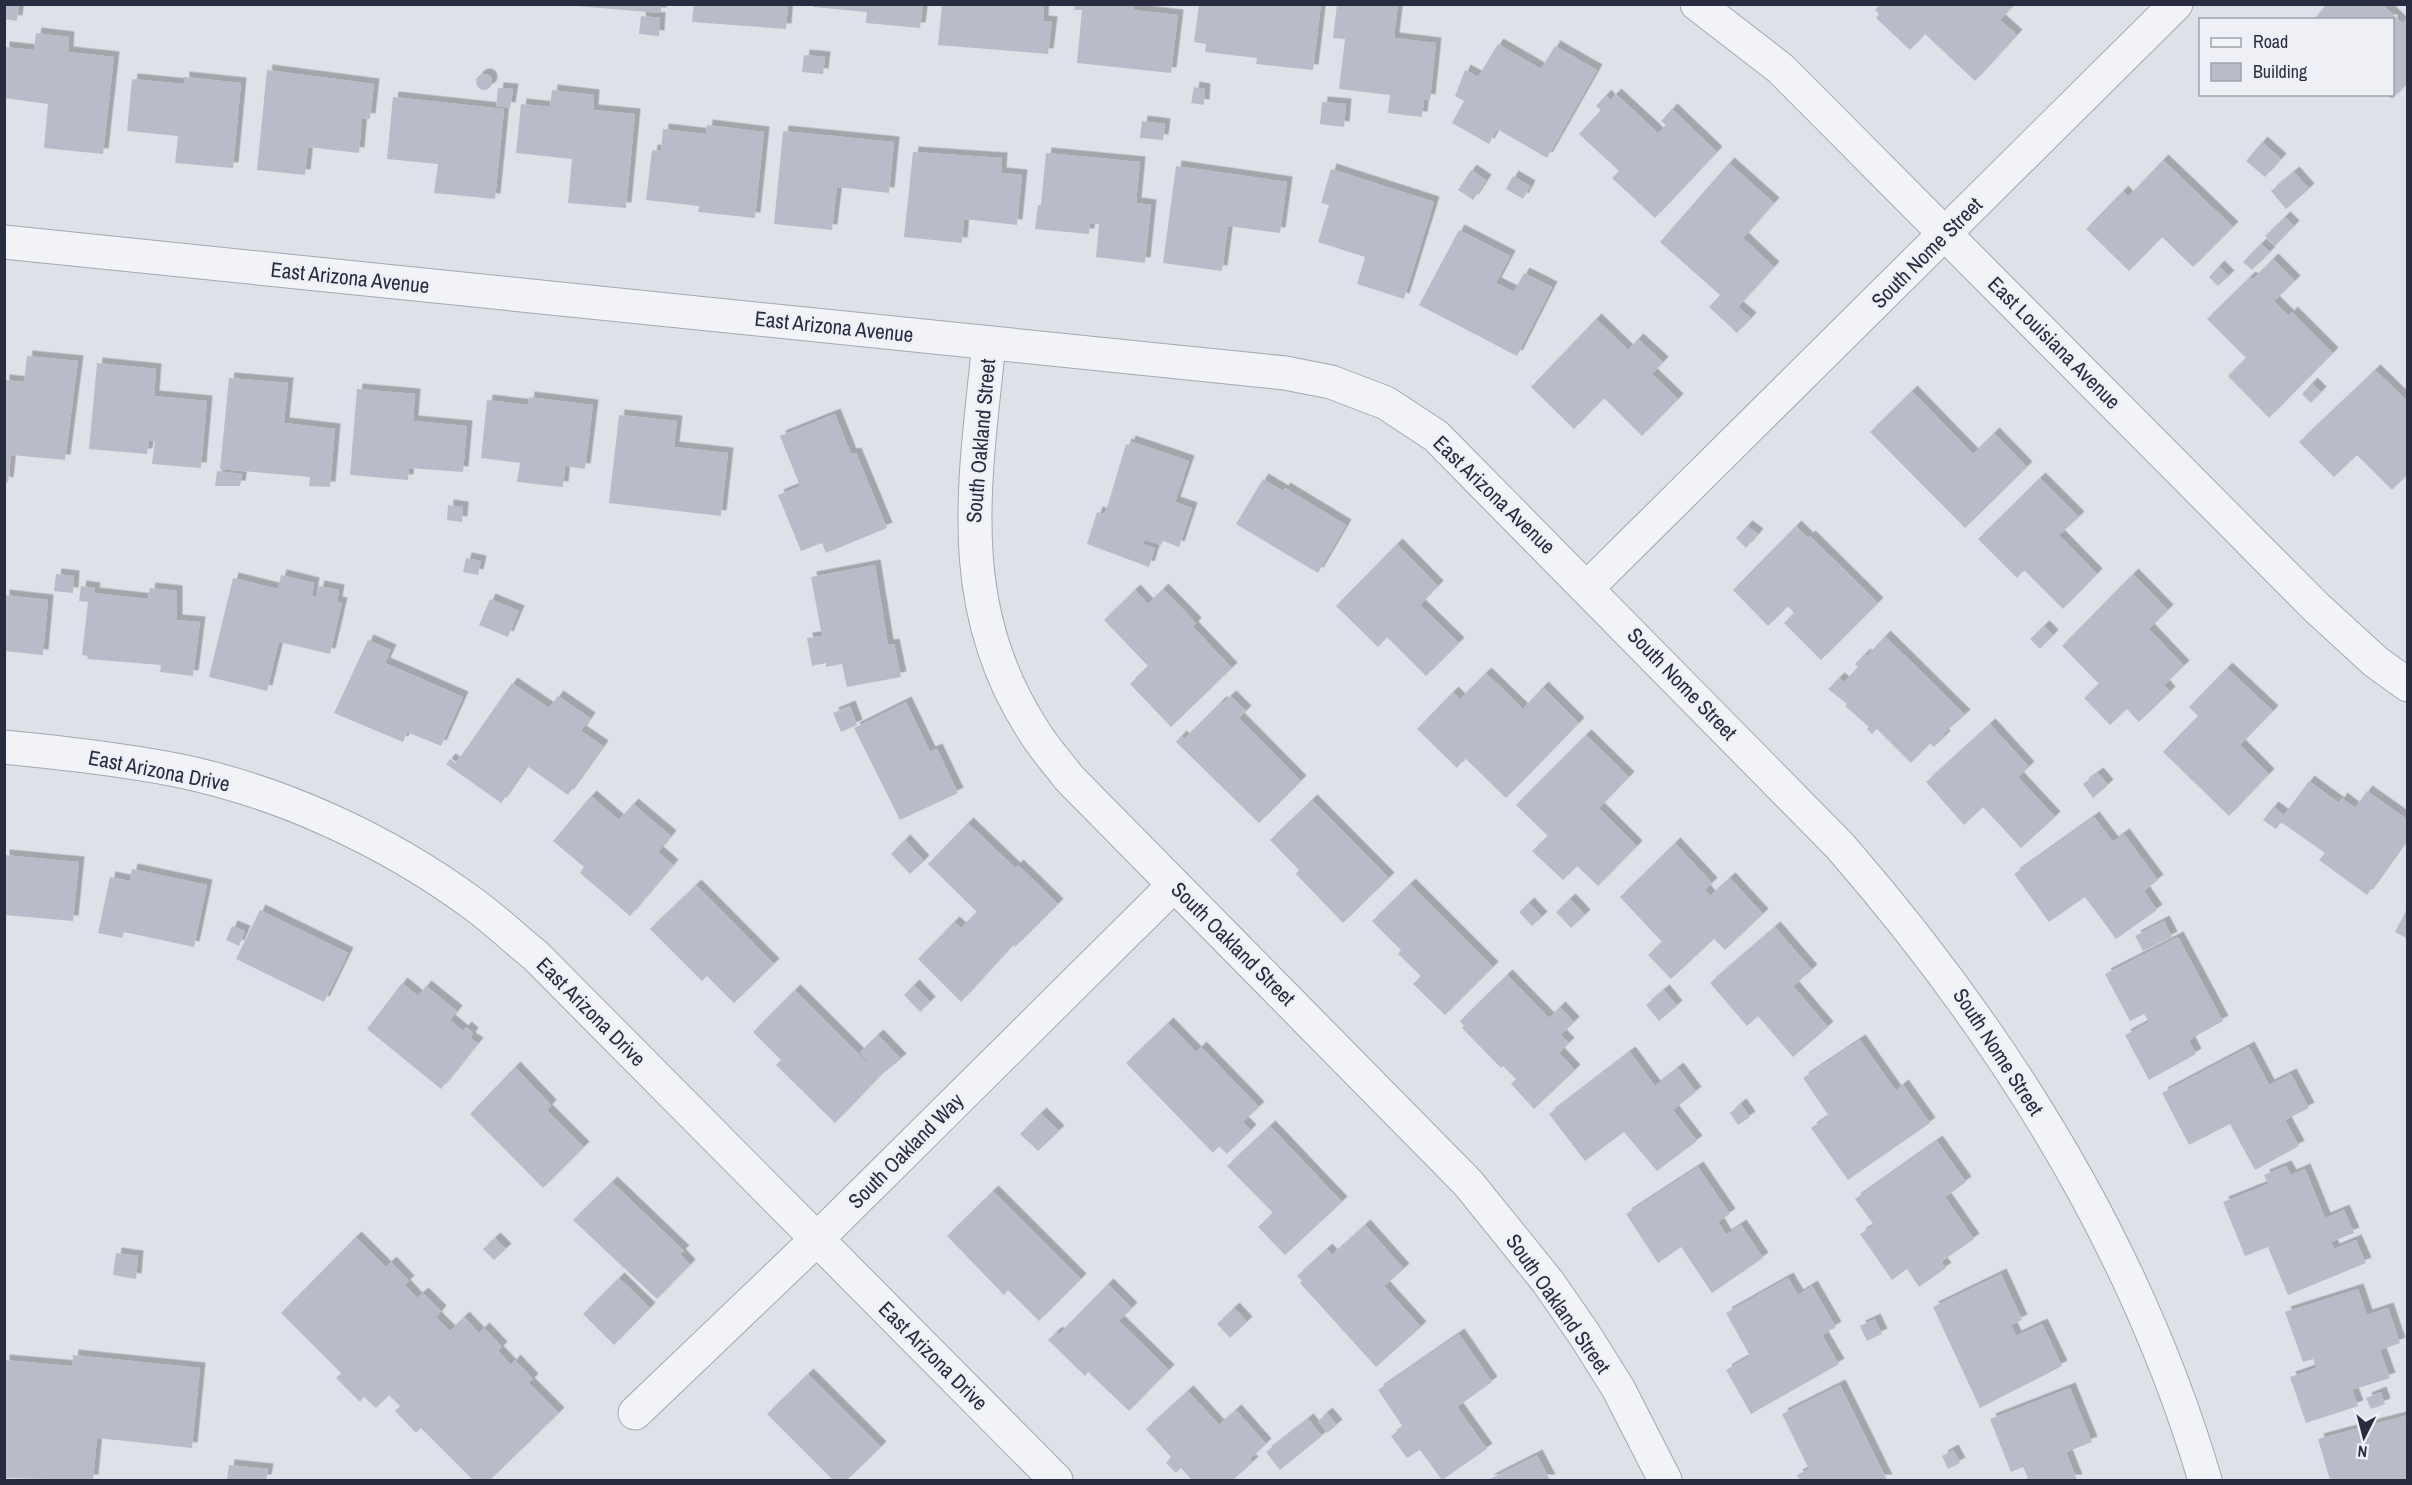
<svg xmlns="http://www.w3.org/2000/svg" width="2412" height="1485" font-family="'Archivo Narrow',sans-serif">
  <defs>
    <filter id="shadow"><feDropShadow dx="5.5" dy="-5.5" stdDeviation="0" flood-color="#0004"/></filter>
  </defs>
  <rect width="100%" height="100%" fill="#dfe1e8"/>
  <g fill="#b9bcc8" filter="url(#shadow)">
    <polygon points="4,4 19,4 17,21 4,19"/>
    <polygon points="551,4 661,4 661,13"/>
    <polygon points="694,4 788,4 786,29 692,22"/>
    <polygon points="814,4 923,4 920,28 866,23 867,12 813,7"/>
    <polygon points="942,4 1044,4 1043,21 1052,22 1048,54 938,45"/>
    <polygon points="1075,4 1134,4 1133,10 1178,15 1171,73 1077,63 1082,10 1074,10"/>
    <polygon points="1199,4 1321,4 1313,70 1256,64 1257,58 1205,52 1206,44 1194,42"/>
    <polygon points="1337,4 1398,4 1394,38 1436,43 1430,100 1424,99 1422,117 1388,113 1390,95 1339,89 1345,39 1333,38"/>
    <polygon points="1880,4 2011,4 2013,6 2000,20 2017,35 1975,81 1925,34 1910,50 1876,18 1879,14 1875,10"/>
    <polygon points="2327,4 2382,4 2402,23 2408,18 2408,83 2392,99 2386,94 2392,94 2392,20 2313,20"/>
    <polygon points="641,16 660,18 659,36 639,34"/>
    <polygon points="36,33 69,37 68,52 114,57 103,154 44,148 48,104 4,98 4,47 34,50"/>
    <polygon points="1498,44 1541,69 1555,46 1597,70 1547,158 1497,129 1489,144 1452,123 1464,101 1455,96 1465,70 1478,77"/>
    <polygon points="804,55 825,57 823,74 802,72"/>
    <polygon points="267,70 374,84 370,119 362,118 359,153 308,147 305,175 257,170"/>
    <circle cx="484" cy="82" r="8"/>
    <polygon points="184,77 241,83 233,168 175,163 178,136 127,131 132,79 184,84"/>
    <polygon points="1194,87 1205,89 1204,105 1191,103"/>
    <polygon points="498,88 513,89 510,108 496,106"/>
    <polygon points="552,90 594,95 593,110 635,114 626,208 568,203 572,159 516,153 521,104 550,107"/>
    <polygon points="1616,94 1658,133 1666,125 1661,121 1672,109 1717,152 1655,218 1612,178 1619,171 1579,134 1601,110 1596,106 1606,95 1610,100"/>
    <polygon points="393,97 504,109 495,199 434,193 438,164 387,159"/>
    <polygon points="1322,102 1346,104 1344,127 1320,124"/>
    <polygon points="1142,121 1165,124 1163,140 1140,138"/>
    <polygon points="707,125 764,132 755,218 698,212 699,206 646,200 652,150 661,151 663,129 706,134"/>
    <polygon points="783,131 894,142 889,193 837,187 832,230 774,224"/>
    <polygon points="2262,142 2281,159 2265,177 2246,161"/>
    <polygon points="913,152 1002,158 1001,173 1022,175 1017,225 964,219 962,243 904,237"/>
    <polygon points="1046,153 1140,162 1136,203 1151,205 1145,263 1096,257 1099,224 1090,223 1089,234 1035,229 1038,205 1041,205"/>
    <polygon points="2163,160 2233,227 2193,267 2162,237 2129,271 2086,229 2123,191 2128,197"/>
    <polygon points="1729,163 1774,203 1743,238 1774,267 1738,307 1751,318 1737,333 1709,307 1720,295 1660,242"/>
    <polygon points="1176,166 1287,182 1280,233 1228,226 1222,271 1163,263"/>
    <polygon points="1331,169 1434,202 1404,299 1357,284 1365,257 1318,242 1329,205 1321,203"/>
    <polygon points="1471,170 1486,180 1473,200 1458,190"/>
    <polygon points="2294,172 2309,189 2286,209 2271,191"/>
    <polygon points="1513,176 1530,186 1523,199 1506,189"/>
    <polygon points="2285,217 2294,226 2275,246 2265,236"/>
    <polygon points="1459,230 1510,256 1496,283 1514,292 1524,273 1552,287 1517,356 1419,305"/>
    <polygon points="2261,244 2270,252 2252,270 2243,262"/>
    <polygon points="2273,259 2295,281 2274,301 2289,316 2292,312 2333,353 2269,418 2228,376 2246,358 2207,319 2250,277 2253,279"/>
    <polygon points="2219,266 2229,276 2218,286 2209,277"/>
    <polygon points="1596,319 1628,350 1638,339 1663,362 1652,374 1678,399 1642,436 1604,398 1574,429 1531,387"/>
    <polygon points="27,356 78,361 65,460 11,455 8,483 4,482 4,380 24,382"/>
    <polygon points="97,363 156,369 154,396 207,401 201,468 152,464 155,441 149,440 147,454 89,449"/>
    <polygon points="2375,370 2408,402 2408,474 2392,490 2357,455 2334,477 2299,442"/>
    <polygon points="229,378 288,383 284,423 335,429 330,487 309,486 310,477 220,469"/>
    <polygon points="2312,383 2321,392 2311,403 2302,394"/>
    <polygon points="357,389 415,394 413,421 467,426 463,472 409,468 408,480 350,475"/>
    <polygon points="1912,391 1973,454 1994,433 2027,467 1965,528 1870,432"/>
    <polygon points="529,397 593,405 585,469 565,466 563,487 517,482 520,463 481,458 487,400 528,405"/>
    <polygon points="835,414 851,454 856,453 887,528 826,553 822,543 801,551 778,495 800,486 780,436"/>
    <polygon points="619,415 677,421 674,447 728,453 721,516 609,503"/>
    <polygon points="1130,441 1189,461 1175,502 1192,508 1179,547 1163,541 1161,545 1145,540 1143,544 1155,548 1149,567 1087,544 1097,512 1105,514 1126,444 1129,445"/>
    <polygon points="217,471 242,474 240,486 215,486"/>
    <polygon points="2040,478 2079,517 2059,535 2097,574 2063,609 2024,570 2017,578 1978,539"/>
    <polygon points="1263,479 1283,491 1285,488 1346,525 1318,573 1236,524"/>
    <polygon points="448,505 463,507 462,522 447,520"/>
    <polygon points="1747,526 1758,534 1746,548 1736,538"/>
    <polygon points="1796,526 1808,538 1810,536 1878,603 1821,660 1784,623 1794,613 1788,606 1768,626 1733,590"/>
    <polygon points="1397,544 1438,586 1420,605 1459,643 1426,676 1387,637 1378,647 1336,606"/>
    <polygon points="466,558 481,561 478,575 463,572"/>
    <polygon points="875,565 888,645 894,644 901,677 847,687 842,664 826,667 826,663 812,666 807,638 822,636 811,577"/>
    <polygon points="56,574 74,576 73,593 54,591"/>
    <polygon points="2133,574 2168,610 2149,629 2184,666 2164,685 2170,692 2139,722 2127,709 2110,725 2084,698 2099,684 2062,646"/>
    <polygon points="281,575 314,583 312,596 316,597 319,586 339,590 337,602 342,603 330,654 279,642 267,691 209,677 233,578 278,589"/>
    <polygon points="81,586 95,588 94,593 148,599 150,588 177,591 177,620 200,622 193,676 160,672 161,665 87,659 88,656 82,655 88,602 79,601"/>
    <polygon points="1163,589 1196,623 1193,627 1232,668 1171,727 1130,684 1148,666 1104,620 1135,590 1148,604"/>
    <polygon points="4,595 48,600 43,655 4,651"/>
    <polygon points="490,599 519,611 508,637 479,625"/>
    <polygon points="2044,626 2053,635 2040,649 2030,639"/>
    <polygon points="1885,636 1965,715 1943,734 1945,736 1934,747 1930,743 1911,763 1877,729 1872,734 1867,729 1869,727 1845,706 1847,704 1828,689 1839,678 1844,682 1858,667 1855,664 1865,654 1867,656"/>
    <polygon points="368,640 391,650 385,663 463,697 441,746 407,732 403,742 334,713"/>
    <polygon points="2227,668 2273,711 2240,745 2269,774 2229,816 2163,752 2198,716 2189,707"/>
    <polygon points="1486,673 1523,709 1543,687 1579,723 1506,798 1465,758 1457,768 1417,729 1453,692 1460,699"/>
    <polygon points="512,683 549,708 558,696 590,718 581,731 603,746 568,795 527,766 501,803 446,764 450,759 456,763"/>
    <polygon points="1231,696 1246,711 1239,718 1301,781 1259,823 1176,742 1181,736 1184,739 1221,702 1223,703"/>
    <polygon points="906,702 930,752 937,749 958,793 900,820 854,728"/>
    <polygon points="850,706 857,725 841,732 833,713"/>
    <polygon points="1990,724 2029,767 2018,777 2055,817 2021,848 1983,807 1964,825 1926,782"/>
    <polygon points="1586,735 1629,777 1599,808 1637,846 1598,886 1577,866 1563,880 1532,851 1548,836 1516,805"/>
    <polygon points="2098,773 2108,785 2093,798 2083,784"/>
    <polygon points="2309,781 2339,803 2342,798 2355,808 2367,791 2408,820 2408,838 2367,895 2319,860 2325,853 2281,822 2276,829 2263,820 2273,807 2284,815"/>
    <polygon points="591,796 619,820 633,804 671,836 658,852 673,865 630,916 580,873 584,867 553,841"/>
    <polygon points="1312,800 1389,878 1343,923 1296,874 1299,870 1270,840"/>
    <polygon points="2094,817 2113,842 2124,834 2158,880 2144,891 2157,910 2116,939 2085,897 2049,922 2014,874"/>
    <polygon points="968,823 1015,868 1018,865 1058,904 1015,947 1013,945 961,1002 918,959 954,922 961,928 977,912 928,864"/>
    <polygon points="905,840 924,861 910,874 891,854"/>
    <polygon points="1675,843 1712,883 1705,890 1710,896 1730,878 1763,914 1725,950 1714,939 1671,979 1648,955 1662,942 1620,897"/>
    <polygon points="4,855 79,862 73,921 4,915"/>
    <polygon points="132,869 207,885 194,947 124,932 122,938 98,933 110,877 130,881"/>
    <polygon points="1410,884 1493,967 1445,1015 1413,984 1421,976 1398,954 1401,950 1372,921"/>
    <polygon points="696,885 774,964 734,1003 707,976 702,981 650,929"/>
    <polygon points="1570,899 1585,915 1571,928 1556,912"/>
    <polygon points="1529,903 1542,917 1532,926 1519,912"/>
    <polygon points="2408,907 2408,939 2395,932"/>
    <polygon points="260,910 348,953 324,1002 236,959"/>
    <polygon points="2164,921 2172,937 2143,951 2135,936"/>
    <polygon points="232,926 245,931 239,946 226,940"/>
    <polygon points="1775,927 1812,970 1793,986 1828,1027 1793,1057 1758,1016 1747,1026 1710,983"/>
    <polygon points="2178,937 2223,1021 2189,1040 2196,1054 2149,1080 2125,1035 2149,1022 2144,1014 2130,1021 2105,974"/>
    <polygon points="1507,975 1549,1018 1560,1007 1574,1022 1561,1035 1569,1043 1559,1053 1575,1070 1534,1109 1511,1084 1516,1079 1503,1066 1501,1068 1462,1028 1464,1026 1460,1021"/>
    <polygon points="402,983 418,996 426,986 457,1011 450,1020 463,1031 466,1027 473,1033 470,1038 478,1043 441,1089 367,1029"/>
    <polygon points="914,985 930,1002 920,1012 904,995"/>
    <polygon points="795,990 879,1074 860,1052 878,1035 901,1059 881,1075 835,1123 776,1065 781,1060 753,1032"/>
    <polygon points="1664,990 1677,1006 1659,1021 1646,1005"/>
    <polygon points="1168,1023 1196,1052 1201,1047 1259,1107 1243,1122 1251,1130 1227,1154 1219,1146 1213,1153 1126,1063"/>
    <polygon points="1860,1040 1896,1091 1903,1085 1930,1123 1848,1180 1811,1128 1829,1116 1803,1078"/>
    <polygon points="2249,1047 2269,1085 2291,1074 2309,1108 2285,1120 2299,1146 2255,1170 2230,1124 2189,1145 2162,1093"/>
    <polygon points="1630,1052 1655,1086 1678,1068 1696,1092 1673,1110 1697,1141 1657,1171 1624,1132 1585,1161 1549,1114"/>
    <polygon points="515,1067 551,1105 547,1110 584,1147 543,1188 470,1114"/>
    <polygon points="1741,1104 1750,1117 1738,1125 1730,1113"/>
    <polygon points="1041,1113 1059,1131 1038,1151 1020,1134"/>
    <polygon points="1270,1126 1342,1202 1285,1255 1258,1227 1273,1213 1227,1166"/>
    <polygon points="1937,1141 1966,1182 1945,1197 1974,1239 1941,1262 1946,1268 1919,1287 1907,1269 1892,1280 1860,1234 1874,1225 1855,1199"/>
    <polygon points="2286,1166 2291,1175 2305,1169 2325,1218 2344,1210 2354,1233 2331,1242 2334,1249 2356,1240 2366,1263 2288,1295 2268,1247 2245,1256 2223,1202 2268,1184 2264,1175"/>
    <polygon points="1698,1167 1730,1214 1718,1222 1726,1235 1741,1225 1763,1258 1712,1293 1681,1247 1658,1263 1626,1214"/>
    <polygon points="612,1182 684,1251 680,1254 690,1265 657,1299 573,1220"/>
    <polygon points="993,1191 1081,1279 1039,1321 1008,1290 1004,1295 947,1236"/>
    <polygon points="1365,1225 1404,1269 1384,1286 1421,1327 1376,1367 1300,1283 1302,1281 1297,1276 1327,1249 1332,1255"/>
    <polygon points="356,1237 386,1267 391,1262 409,1281 405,1285 417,1298 423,1293 441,1311 436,1317 450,1331 464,1317 479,1333 484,1328 502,1347 498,1351 511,1365 515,1360 533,1379 529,1383 559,1413 490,1480 473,1480 421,1428 416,1433 395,1411 400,1406 389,1395 376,1408 364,1397 360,1402 336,1378 341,1373 281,1313"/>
    <polygon points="495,1238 506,1249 494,1260 483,1249"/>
    <polygon points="116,1253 138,1256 136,1279 113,1275"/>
    <polygon points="2001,1274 2022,1320 2011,1325 2016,1336 2042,1324 2062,1366 1980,1408 1933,1307"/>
    <polygon points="619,1278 650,1308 614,1345 583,1314"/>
    <polygon points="1788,1278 1798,1295 1812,1286 1836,1327 1822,1335 1839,1364 1751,1414 1726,1370 1750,1356 1726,1313"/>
    <polygon points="1108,1284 1132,1308 1119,1321 1169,1370 1129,1411 1088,1372 1085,1376 1048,1340 1057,1332 1059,1334"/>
    <polygon points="2358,1289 2367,1315 2388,1308 2400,1343 2380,1350 2390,1378 2352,1390 2358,1406 2306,1423 2290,1377 2316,1368 2313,1359 2303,1362 2285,1312"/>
    <polygon points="1234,1308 1247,1322 1230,1338 1217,1324"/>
    <polygon points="1875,1319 1882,1334 1867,1341 1860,1326"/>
    <polygon points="1459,1334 1492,1382 1457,1407 1487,1449 1442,1480 1420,1450 1407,1458 1391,1436 1403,1427 1378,1390"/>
    <polygon points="73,1355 200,1368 192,1448 97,1438 93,1480 4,1478 4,1360 72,1366"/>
    <polygon points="808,1374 881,1447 847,1480 833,1480 767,1414"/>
    <polygon points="1840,1385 1887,1480 1800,1480 1797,1475 1809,1469 1782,1414"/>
    <polygon points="2070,1388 2092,1442 2066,1452 2077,1480 2022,1480 2028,1478 2023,1467 2011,1472 1990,1419"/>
    <polygon points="1188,1391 1219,1425 1236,1410 1266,1444 1250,1459 1253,1462 1233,1480 1192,1480 1181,1468 1176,1473 1166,1463 1171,1457 1146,1429"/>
    <polygon points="2381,1392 2385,1404 2371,1409 2366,1398"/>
    <polygon points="1327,1413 1337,1425 1327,1433 1318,1421"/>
    <polygon points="2408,1415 2408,1480 2330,1480 2318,1439"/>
    <polygon points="1308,1419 1322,1436 1280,1470 1266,1452"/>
    <polygon points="1953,1450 1960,1463 1948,1469 1942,1456"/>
    <polygon points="1537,1455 1550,1480 1488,1480"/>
    <polygon points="229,1465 268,1469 266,1480 227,1480"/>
  </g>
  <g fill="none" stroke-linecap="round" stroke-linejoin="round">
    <g stroke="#a4a7b2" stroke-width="35">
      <g id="street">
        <polyline points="1697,4 1781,69 2317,608 2376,662 2408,685"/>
        <path d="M4 242 1285 373 1331 382 1386 403 1436 436 1840 846C2001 1031 2135 1243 2205 1480"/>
        <path d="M989 343C975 481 952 605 1033 730 1043 747 1057 762 1069 778L1468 1183 1548 1282 1584 1334 1618 1388 1665 1480"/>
        <polyline points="1588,587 2176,4"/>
        <path d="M4 747C62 753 119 759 176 770 280 791 386 840 472 903 494 919 514 938 535 955L1056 1480"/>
        <polyline points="635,1413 817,1239 1174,885"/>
      </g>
    </g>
    <use href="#street" stroke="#f2f3f7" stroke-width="33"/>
  </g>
  <g text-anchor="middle" stroke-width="5" stroke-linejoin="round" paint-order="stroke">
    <g font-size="21" fill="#282c40" stroke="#eef0f6">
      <text transform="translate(1927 253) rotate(-45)" y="7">South Nome Street</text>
      <text transform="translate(350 278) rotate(6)" y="7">East Arizona Avenue</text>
      <text transform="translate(834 327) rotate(6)" y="7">East Arizona Avenue</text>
      <text transform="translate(2054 343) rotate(45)" y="7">East Louisiana Avenue</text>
      <text transform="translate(981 441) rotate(-85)" y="7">South Oakland Street</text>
      <text transform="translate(1494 495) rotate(44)" y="7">East Arizona Avenue</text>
      <text transform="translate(1682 684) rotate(46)" y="7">South Nome Street</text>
      <text transform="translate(159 771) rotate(11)" y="7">East Arizona Drive</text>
      <text transform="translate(1233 944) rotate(45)" y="7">South Oakland Street</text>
      <text transform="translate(591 1012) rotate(45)" y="7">East Arizona Drive</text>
      <text transform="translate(1998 1052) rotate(57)" y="7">South Nome Street</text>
      <text transform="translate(906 1151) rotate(-45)" y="7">South Oakland Way</text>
      <text transform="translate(1558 1304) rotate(55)" y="7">South Oakland Street</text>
      <text transform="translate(933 1356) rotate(45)" y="7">East Arizona Drive</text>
    </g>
  </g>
  <rect width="2412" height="1485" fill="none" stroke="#282c40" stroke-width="12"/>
  <rect x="2199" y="18" width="195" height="78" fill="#eef0f6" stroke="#9fa2ad" stroke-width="1.5"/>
  <rect x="2211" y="38" width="30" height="9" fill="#f2f3f7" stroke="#9fa2ad" stroke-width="1.5"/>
  <text x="2253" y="48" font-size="18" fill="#282c40">Road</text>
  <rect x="2211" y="63" width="30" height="18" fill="#b9bcc8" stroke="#9fa2ad" stroke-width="1.5"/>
  <text x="2253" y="78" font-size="18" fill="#282c40">Building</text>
  <g transform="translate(2364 1437) rotate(186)" stroke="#eef0f6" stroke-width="4.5" paint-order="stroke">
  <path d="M0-4.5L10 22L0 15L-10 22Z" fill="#282c40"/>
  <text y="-9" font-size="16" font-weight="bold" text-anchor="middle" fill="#282c40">N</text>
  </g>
</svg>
